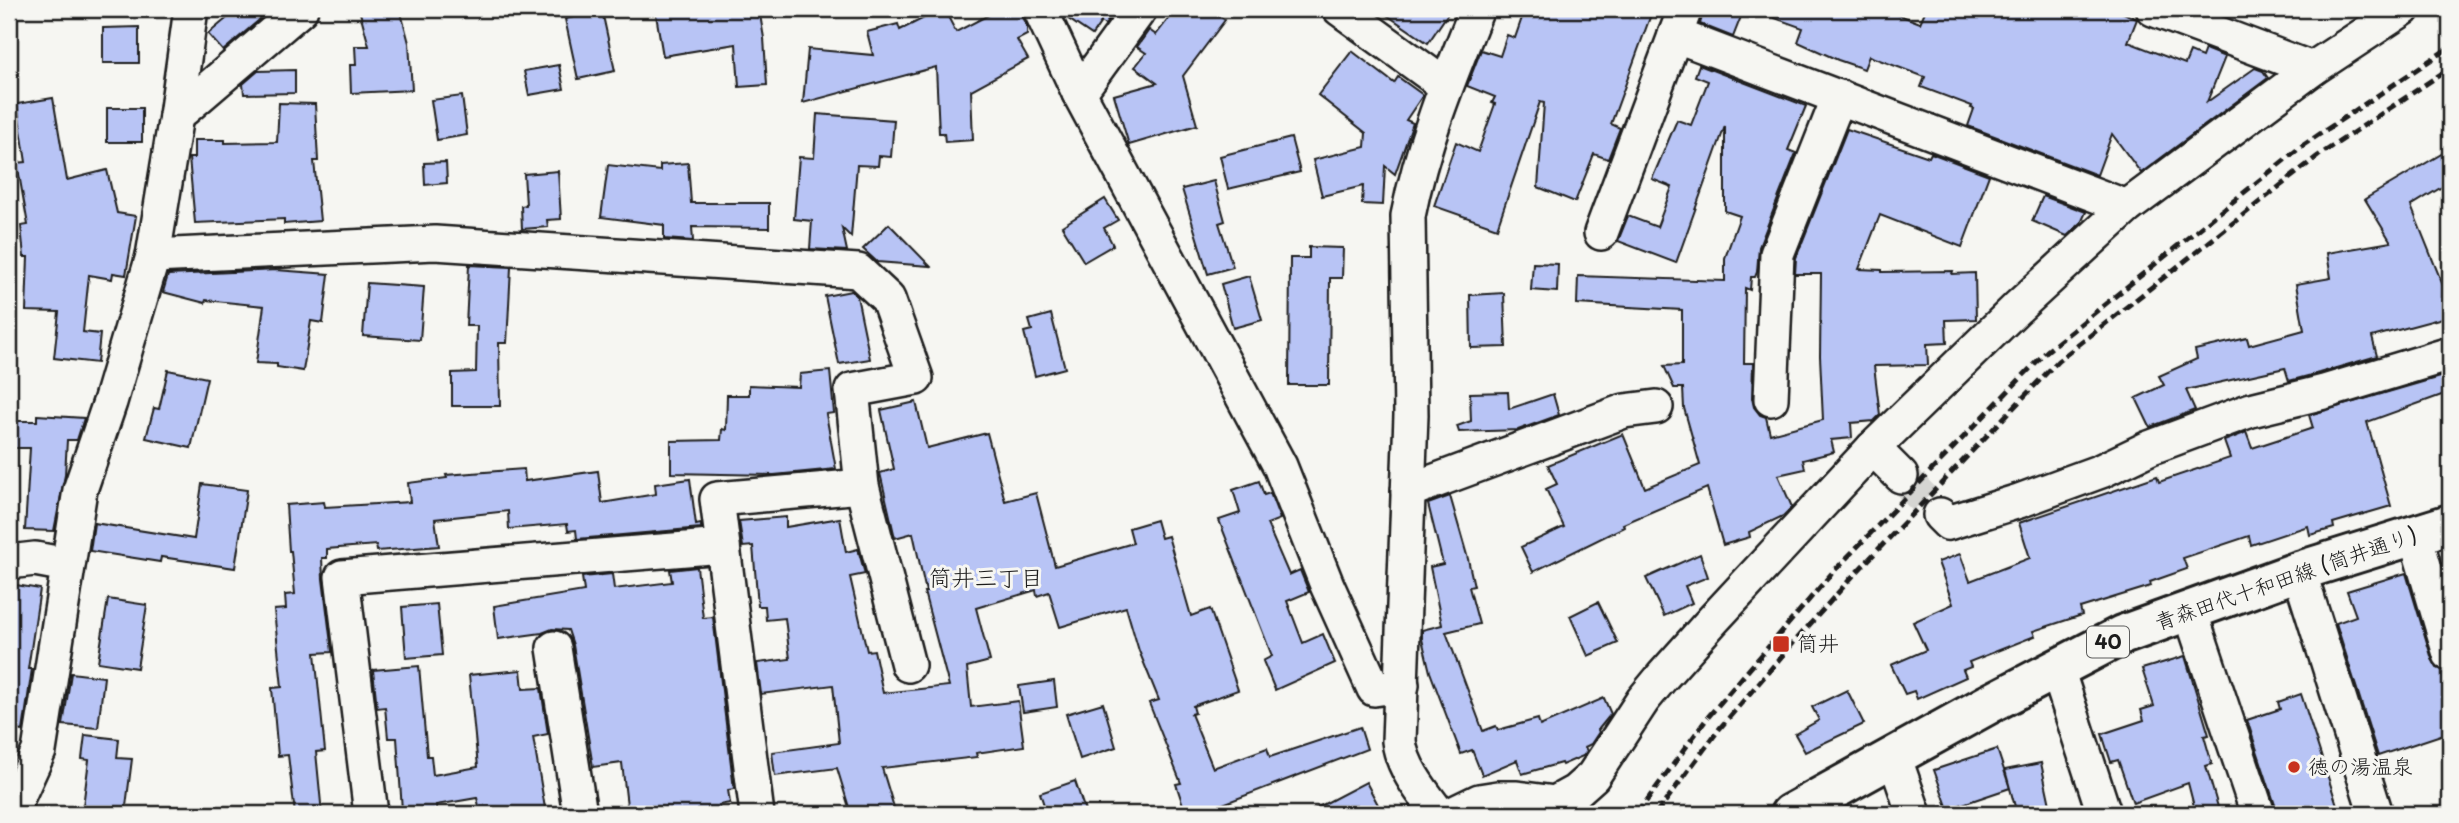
<svg xmlns="http://www.w3.org/2000/svg" width="2459" height="823" font-family="'Playpen Sans','Klee One',sans-serif">
  <rect width="100%" height="100%" fill="#f6f6f2"/>
  <filter id="ink" filterUnits="userSpaceOnUse"><feTurbulence type="fractalNoise" baseFrequency=".0143" numOctaves="2"/><feDisplacementMap in="SourceGraphic" scale="14" xChannelSelector="R" yChannelSelector="G"/><feConvolveMatrix kernelMatrix="1 2 1 2 8 2 1 2 1" color-interpolation-filters="sRGB"/></filter>
  <g filter="url(#ink)">
    <g fill="#b8c4f5" stroke="#1c1c1c" stroke-width="2">
      <polygon points="238,9 272,9 223,51 208,34"/>
      <polygon points="359,9 400,9 409,43 412,90 351,93 350,65 356,65 355,46 369,46"/>
      <polygon points="655,9 759,9 764,38 767,85 739,87 736,44 663,56"/>
      <polygon points="942,9 944,9 956,32 1000,9 1018,9 1027,27 1027,35 1017,40 1028,59 971,90 973,140 945,142 944,133 939,133 936,67 803,103 808,49 873,55 867,32 898,24 900,30"/>
      <polygon points="1061,9 1116,9 1105,25 1101,22 1092,35 1064,16"/>
      <polygon points="1176,9 1210,9 1225,20 1183,76 1197,125 1129,145 1114,95 1157,83 1135,67 1146,53 1137,47 1149,30 1156,35"/>
      <polygon points="1378,9 1451,9 1428,43"/>
      <polygon points="1525,9 1653,9 1611,124 1620,128 1608,159 1594,154 1575,202 1538,187 1544,103 1540,102 1497,228 1434,206 1456,142 1478,152 1495,104 1492,103 1495,97 1467,86 1481,50 1500,56 1507,35 1515,38"/>
      <polygon points="1704,9 1744,9 1733,37 1700,24"/>
      <polygon points="1758,9 1884,9 1920,23 1926,9 2115,9 2137,19 2128,42 2185,64 2190,52 2202,57 2205,49 2225,57 2207,102 2255,68 2263,71 2268,78 2141,173 2112,134 2097,175 1968,126 1974,109 1971,108 1972,106 1921,87 1925,77 1869,56 1864,69 1838,60 1798,42 1803,28 1758,12"/>
      <polygon points="602,11 615,71 578,79 565,19"/>
      <polygon points="139,27 139,63 103,63 103,28"/>
      <polygon points="1352,51 1394,83 1398,77 1423,95 1406,120 1413,123 1395,174 1385,166 1383,205 1362,204 1363,186 1322,196 1313,160 1365,147 1366,133 1318,95"/>
      <polygon points="559,65 564,89 529,95 524,71"/>
      <polygon points="1699,65 1806,106 1788,150 1796,153 1759,247 1757,272 1755,277 1751,277 1750,290 1745,288 1744,363 1753,363 1752,398 1754,407 1760,415 1766,417 1770,434 1823,420 1820,356 1821,274 1795,274 1796,258 1847,129 1929,157 1931,153 1989,175 1962,247 1880,215 1859,269 1882,270 1882,272 1953,271 1952,274 1975,273 1976,319 1946,320 1947,343 1927,344 1928,365 1874,366 1880,415 1874,421 1851,423 1852,438 1831,440 1834,452 1803,460 1805,469 1778,475 1792,507 1783,516 1749,532 1750,537 1723,545 1707,488 1623,524 1624,527 1533,572 1521,547 1564,527 1546,489 1557,484 1548,465 1623,434 1645,488 1700,465 1684,408 1683,388 1674,388 1664,366 1682,365 1682,310 1577,304 1578,276 1725,281 1725,258 1740,216 1725,211 1725,126 1676,263 1618,241 1628,216 1657,227 1672,187 1652,179 1677,120 1691,125 1708,81 1695,76"/>
      <polygon points="295,70 295,93 244,94 243,84 258,71"/>
      <polygon points="462,96 467,135 437,140 431,100"/>
      <polygon points="53,98 67,180 107,170 117,213 136,216 126,275 113,273 112,279 89,275 83,332 100,334 97,363 54,358 59,312 26,311 28,257 24,257 21,226 28,225 17,163 26,162 17,104"/>
      <polygon points="279,103 315,104 318,161 314,161 320,221 284,224 284,219 195,223 189,158 194,158 194,140 225,140 225,143 277,142"/>
      <rect x="107" y="108" width="35" height="34"/>
      <polygon points="817,114 894,120 891,157 879,156 878,166 857,165 851,237 842,228 847,251 810,249 812,221 794,219 799,157 814,158"/>
      <polygon points="1291,138 1300,172 1228,189 1220,156"/>
      <polygon points="2450,149 2450,182 2411,206 2450,303 2450,316 2372,337 2377,356 2319,373 2289,381 2285,368 2186,390 2195,410 2150,427 2136,398 2164,385 2159,376 2197,359 2195,350 2247,338 2249,345 2304,330 2296,284 2331,278 2327,253 2391,242 2365,199"/>
      <polygon points="446,162 447,183 425,185 424,163"/>
      <polygon points="688,163 691,203 769,203 769,228 692,227 693,241 664,239 664,225 601,217 608,165 660,171 660,165"/>
      <polygon points="558,171 561,219 547,220 548,227 522,229 521,206 526,205 524,174"/>
      <polygon points="1214,181 1225,221 1219,223 1233,267 1208,274 1182,189"/>
      <polygon points="2043,196 2086,212 2081,223 2067,236 2032,221"/>
      <polygon points="1105,199 1118,220 1104,228 1113,245 1084,262 1062,226"/>
      <polygon points="889,224 930,266 877,262 863,249"/>
      <polygon points="1309,247 1343,248 1342,278 1330,278 1329,385 1289,385 1290,258 1309,258"/>
      <polygon points="1533,263 1558,264 1557,292 1531,290"/>
      <polygon points="469,265 511,267 507,343 499,343 500,406 452,406 452,373 476,372 477,326 466,326"/>
      <polygon points="276,270 329,274 323,323 311,321 303,371 277,367 277,364 256,363 264,306 206,300 205,303 163,292 168,275"/>
      <polygon points="1249,276 1262,320 1233,328 1221,284"/>
      <polygon points="367,283 424,287 420,340 363,336"/>
      <polygon points="851,291 857,296 870,359 839,364 825,296"/>
      <polygon points="1504,293 1506,347 1471,348 1470,295"/>
      <polygon points="1051,314 1065,368 1035,376 1024,332 1032,330 1029,320"/>
      <polygon points="168,370 207,378 191,448 146,438 154,408 159,409"/>
      <polygon points="830,371 834,413 826,414 836,469 774,475 671,473 671,441 721,440 722,429 726,430 727,395 749,395 749,385 799,387 800,374"/>
      <polygon points="2450,374 2450,392 2367,422 2391,506 2333,523 2334,528 2310,535 2308,526 2251,545 2249,536 2183,558 2187,569 2150,582 2151,586 2080,608 2082,615 2033,631 2035,636 1969,662 1971,667 1963,670 1966,677 1917,699 1914,691 1905,694 1891,665 1926,650 1913,622 1953,604 1938,562 1960,554 1970,581 2030,558 2019,523 2157,476 2159,482 2230,458 2224,441 2242,434 2246,432 2252,448 2313,428 2309,415"/>
      <polygon points="1508,392 1509,409 1553,394 1559,415 1518,430 1459,432 1457,426 1471,421 1470,393"/>
      <polygon points="916,402 927,448 987,433 1005,501 1036,493 1055,566 1133,543 1129,528 1156,520 1161,538 1168,536 1191,616 1210,609 1238,690 1193,706 1195,713 1191,714 1213,768 1267,748 1270,757 1360,727 1367,749 1223,804 1186,814 1176,784 1181,783 1149,703 1159,700 1139,651 1126,607 1060,627 1049,592 1037,596 1036,590 976,608 990,661 967,667 971,707 1018,701 1024,746 976,753 977,757 882,768 896,814 851,814 837,768 775,776 772,752 839,743 833,685 761,694 757,663 790,659 785,618 766,620 765,606 758,606 753,546 743,547 739,521 786,517 786,527 840,518 846,552 858,549 865,574 850,577 867,651 874,650 883,693 949,686 924,592 926,592 913,533 895,538 880,473 894,469 881,410"/>
      <polygon points="37,415 84,418 77,440 67,440 65,475 54,531 25,530 30,448 14,448 15,421 37,421"/>
      <polygon points="524,469 525,481 598,471 602,503 656,494 655,484 690,479 696,525 701,524 701,528 577,539 576,530 568,531 567,524 509,529 508,511 435,519 439,546 377,551 376,545 327,549 327,558 322,558 323,579 332,652 315,653 325,751 316,752 322,814 295,814 288,755 278,756 272,688 282,687 274,610 286,609 285,595 295,594 291,551 289,551 286,505 324,502 325,507 410,502 408,483 447,478 446,475"/>
      <polygon points="1259,481 1264,495 1270,493 1280,519 1267,524 1289,575 1300,570 1309,592 1287,601 1303,643 1323,634 1335,663 1275,690 1263,661 1272,656 1219,520 1240,513 1233,490"/>
      <polygon points="202,484 247,490 235,568 161,557 160,562 90,551 94,523 194,539"/>
      <polygon points="1450,496 1468,559 1474,586 1469,587 1479,624 1446,632 1483,731 1496,726 1498,730 1538,719 1540,726 1604,698 1611,714 1598,730 1599,732 1591,744 1585,747 1587,751 1583,756 1562,765 1561,763 1522,774 1517,760 1482,775 1472,750 1461,754 1430,672 1422,639 1422,630 1442,625 1430,567 1443,564 1428,504"/>
      <polygon points="1700,554 1708,577 1685,586 1692,603 1664,616 1646,578"/>
      <polygon points="2450,560 2450,587 2443,562"/>
      <polygon points="697,567 703,618 713,617 734,789 728,790 730,803 719,805 720,814 628,814 622,763 593,767 573,645 568,630 552,629 542,633 498,639 494,606 584,591 582,577 612,574 614,589 672,582 670,570"/>
      <polygon points="2406,573 2432,659 2437,668 2450,673 2450,732 2378,756 2336,623 2356,616 2347,591"/>
      <polygon points="16,585 40,589 28,669 32,669 23,731 9,729 9,604 12,605"/>
      <polygon points="108,599 147,605 137,668 98,662"/>
      <polygon points="1598,602 1618,643 1588,656 1570,616"/>
      <polygon points="437,604 442,655 406,658 402,607"/>
      <polygon points="2185,656 2209,735 2204,736 2212,764 2206,766 2220,814 2196,814 2188,783 2133,803 2118,760 2111,762 2102,734 2144,720 2141,710 2154,706 2142,669"/>
      <polygon points="419,666 427,756 431,756 433,775 478,767 469,675 521,670 523,689 541,688 548,734 533,737 546,814 481,814 477,798 436,805 437,814 409,814 408,809 402,810 397,738 388,738 385,707 377,708 373,670"/>
      <polygon points="71,673 104,677 98,728 63,725"/>
      <polygon points="1054,681 1057,707 1023,712 1019,686"/>
      <polygon points="1847,690 1864,724 1805,752 1795,734 1819,720 1812,707"/>
      <polygon points="2301,694 2340,814 2278,814 2247,720 2280,709 2278,702"/>
      <polygon points="1103,703 1116,747 1080,759 1066,714"/>
      <polygon points="85,735 119,739 117,758 132,759 125,814 82,814 89,760 82,759"/>
      <polygon points="1997,749 2010,788 1948,809 1934,770"/>
      <polygon points="2041,763 2052,814 2017,814 2005,770"/>
      <polygon points="1075,781 1086,814 1047,814 1040,793"/>
      <polygon points="1366,782 1383,814 1305,814"/>
    </g>
    <g fill="none" stroke-linecap="round" stroke-linejoin="round">
      <polyline stroke="#d5d5d2" stroke-width="33" stroke-dasharray="33 17" stroke-linecap="butt" points="1901,476 1940,515"/>
      <g stroke="#1c1c1c" stroke-width="38">
        <g id="minor">
          <polyline points="1040,9 1079,93 1280,466 1327,585 1374,689 1402,685"/>
          <polyline points="1340,9 1446,86"/>
          <polyline points="2153,9 2312,69"/>
          <polyline points="1675,35 2127,207"/>
          <polyline points="1079,93 1140,9"/>
          <polyline points="176,116 301,9"/>
          <polyline points="1601,233 1685,9"/>
          <polyline points="153,256 435,243 858,271 888,299 916,378 852,390 862,486 908,665"/>
          <polyline points="1771,399 1777,254 1839,97"/>
          <polyline points="1873,448 1901,476"/>
          <polyline points="1408,491 1624,411 1656,407"/>
          <polyline points="1940,515 1948,523 2019,501 2101,471 2149,448 2251,410 2324,392 2450,354"/>
          <polyline points="2415,535 2450,654"/>
          <polyline points="9,562 35,559 67,565"/>
          <polyline points="2299,571 2376,814"/>
          <polyline points="2190,611 2258,814"/>
          <polyline points="554,648 580,814"/>
          <polyline points="2057,669 2104,813"/>
          <polyline points="1894,756 1914,814"/>
          <polyline points="10,814 39,751 80,490 110,402 153,256 176,116 191,9"/>
          <polyline points="371,814 342,577 723,546"/>
          <polyline points="757,814 717,499 862,486"/>
          <path d="M1439 814C1423 793 1402 768 1399 741L1411 415 1408 216C1422 144 1450 76 1477 9"/>
          <polyline points="1452,814 1479,801 1498,798 1517,798 1555,803 1575,792 1593,776 1643,700 1662,677 1712,621 1873,448 2017,308 2127,207 2312,69 2403,9"/>
        </g>
      </g>
      <g stroke="#1c1c1c" stroke-width="44">
        <polyline id="major" points="1790,814 1989,704 2122,635 2299,571 2450,524"/>
      </g>
      <use href="#minor" stroke="#f6f6f2" stroke-width="33"/>
      <use href="#major" stroke="#f6f6f2" stroke-width="38"/>
      <g stroke="#1c1c1c" stroke-width="5" stroke-dasharray="10 5" stroke-linecap="butt">
        <polyline points="1637,814 1708,717 1833,572 2047,351 2302,146 2450,47"/>
        <polyline points="1656,814 1720,728 1788,649 1852,577 2058,361 2318,156 2450,68"/>
      </g>
    </g>
  </g>
  <g fill="#c8321e" stroke="#f6f6f2" stroke-width="2.5">
    <rect x="1772" y="635" width="18" height="18" rx="3.5"/>
    <circle cx="2294" cy="767" r="7"/>
  </g>
  <g text-anchor="middle" stroke-width="6" stroke-linejoin="round" paint-order="stroke">
    <rect fill="#f6f6f2" stroke="#5d5d5c" stroke-width="2" x="2087" y="626.5" width="42" height="31" rx="5"/>
    <g font-size="19" font-weight="bold" fill="#1c1c1c">
      <text x="2108" y="649">40</text>
    </g>
    <g font-size="21" fill="#1c1c1c" stroke="#f6f6f2">
      <text transform="translate(2286 579) rotate(-19)" y="7">青森田代十和田線 (筒井通り)</text>
    </g>
    <g font-size="21" fill="#1c1c1c" stroke="#f6f6f2" text-anchor="start">
      <text x="1797" y="651">筒井</text>
      <text x="2308" y="774">徳の湯温泉</text>
    </g>
    <g font-size="23" fill="#1c1c1c" stroke="#f6f6f2">
      <text x="986" y="586">筒井三丁目</text>
    </g>
  </g>
  <rect width="2459" height="823" fill="none" stroke="#f6f6f2" stroke-width="35"/>
  <rect x="18" y="18" width="2424" height="788" fill="none" stroke="#1c1c1c" stroke-width="2.5" filter="url(#ink)"/>
</svg>
